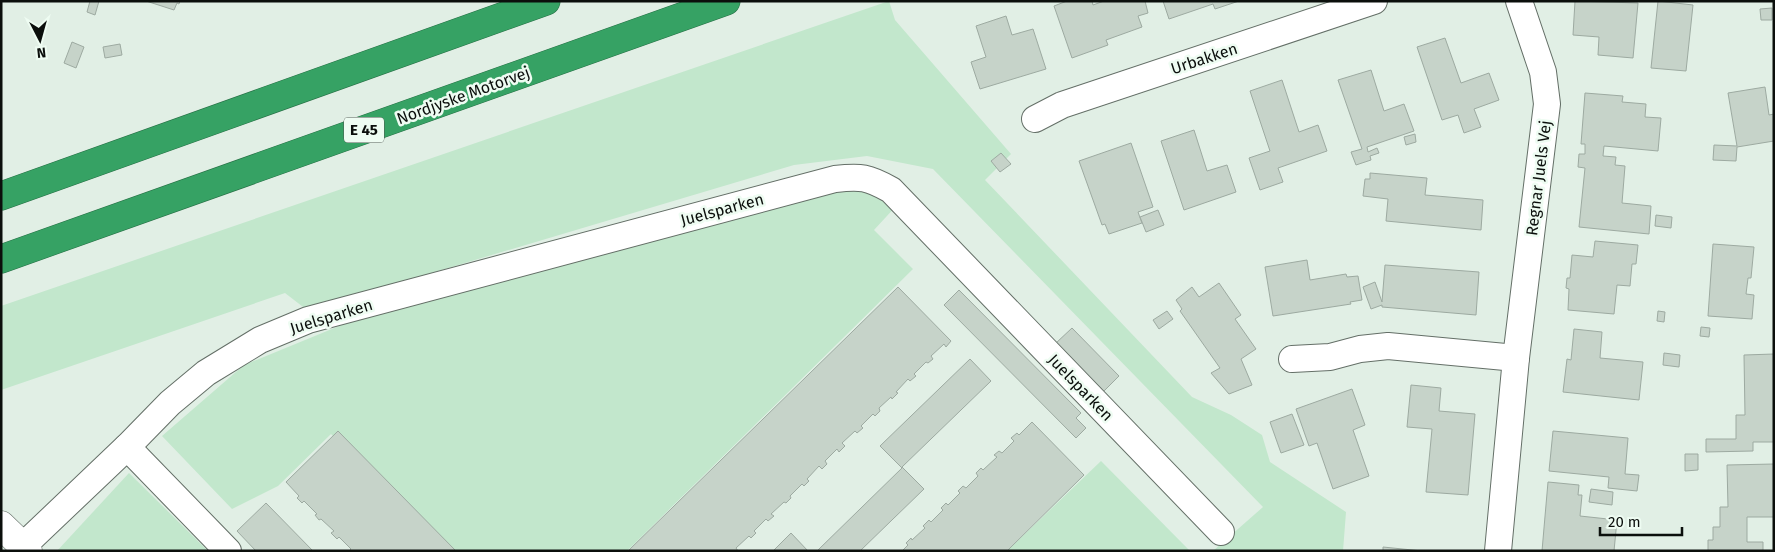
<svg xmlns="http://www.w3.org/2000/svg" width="1775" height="552" font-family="'Fira Sans',sans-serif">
  <rect width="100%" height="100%" fill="#e1efe5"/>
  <g fill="#c2e7cc">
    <polygon points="889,1 895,20 1011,154 985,180 1192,397 1231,415 1262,435 1270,462 1346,512 1343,551 1213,551 1263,507 933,169 867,156 794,165 307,310 285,293 1,390 1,306"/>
    <polygon points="850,183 898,204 874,230 913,269 627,551 447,551 331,434 278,486 232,509 162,436 244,365 366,315"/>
    <polygon points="1101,461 1190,551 1007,551"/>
    <polygon points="129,473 208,551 57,551"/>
  </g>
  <g fill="#c6d3c9" stroke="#9daaa1">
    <polygon points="90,1 99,1 95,15 87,12"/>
    <polygon points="146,1 180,1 179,4 177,3 174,10"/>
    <polygon points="1067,1 1092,1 1093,5 1104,1 1145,1 1148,13 1138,16 1142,27 1106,40 1108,45 1072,58 1054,6"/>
    <polygon points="1163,1 1239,1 1215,9 1213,4 1169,19"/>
    <polygon points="1575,1 1638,3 1633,58 1598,55 1599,37 1573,35"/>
    <polygon points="1658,1 1693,5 1686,71 1651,68"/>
    <polygon points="1772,8 1772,20 1761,20 1760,9"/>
    <polygon points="1006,16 1012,35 1033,29 1046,69 980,89 971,62 986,57 976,26"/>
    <polygon points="1445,38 1461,83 1489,73 1499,100 1474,109 1481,127 1464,133 1458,115 1442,120 1417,47"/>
    <polygon points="72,42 84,47 76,68 64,63"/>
    <polygon points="120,44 122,55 105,58 103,47"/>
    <polygon points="1371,70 1384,111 1404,104 1414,131 1367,147 1368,152 1377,148 1379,153 1370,156 1371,160 1356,165 1351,152 1362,149 1338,80"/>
    <polygon points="1282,80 1299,132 1318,125 1327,151 1278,168 1283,182 1260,190 1249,158 1270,151 1250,91"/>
    <polygon points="1765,87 1769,115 1774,114 1774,141 1737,147 1736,161 1713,160 1714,145 1737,146 1728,93"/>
    <polygon points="1585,93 1623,96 1622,102 1646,104 1645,117 1661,118 1658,151 1604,146 1603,156 1616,157 1615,165 1625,166 1622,203 1651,206 1649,234 1579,227 1585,168 1578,167 1579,154 1585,154 1585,144 1581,144"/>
    <polygon points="1194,130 1207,171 1227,165 1236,192 1184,210 1161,141"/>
    <polygon points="1415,134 1416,142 1406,145 1404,137"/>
    <polygon points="1131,143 1153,207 1138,212 1142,223 1109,234 1105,224 1102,225 1079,161"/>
    <polygon points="1001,153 1011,164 1000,172 991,161"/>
    <polygon points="1370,173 1427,178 1425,195 1483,200 1481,230 1386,221 1388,199 1363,196 1365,179 1370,179"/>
    <polygon points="1158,210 1164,225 1146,232 1140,217"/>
    <polygon points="1656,215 1672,217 1671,228 1655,226"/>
    <polygon points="1595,241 1638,245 1636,264 1632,264 1630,286 1617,285 1614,314 1568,310 1569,289 1566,288 1567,278 1570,278 1572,255 1593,257"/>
    <polygon points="1713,244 1754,247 1751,278 1748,278 1746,294 1754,295 1752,319 1708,316"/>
    <polygon points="1307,260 1310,280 1346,274 1347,277 1358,276 1362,300 1350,302 1351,304 1273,316 1265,267"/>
    <polygon points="1385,265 1479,272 1476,315 1382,307 1382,305 1371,309 1363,287 1375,282 1382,302"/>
    <polygon points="1219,283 1241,315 1235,319 1256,349 1241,359 1252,385 1229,394 1211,373 1220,368 1180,311 1182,309 1176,300 1192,287 1199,297"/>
    <polygon points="898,287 951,341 946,347 944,344 931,356 933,359 928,363 926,362 914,374 916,376 910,381 908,379 896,392 898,393 892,399 891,397 879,408 880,411 875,416 873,414 861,426 863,428 857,433 855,431 842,443 845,446 839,452 837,449 825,461 827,464 822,469 819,466 807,479 809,481 804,486 802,484 790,496 791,498 786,503 784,502 771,514 774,516 768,521 766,519 754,531 756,533 751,538 749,536 736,548 738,551 628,551"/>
    <polygon points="959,290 1081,413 1076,418 1086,428 1076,438 944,305"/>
    <polygon points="1167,311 1173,319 1159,329 1153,320"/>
    <polygon points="1658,311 1665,312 1664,322 1657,321"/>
    <polygon points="1701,327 1710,328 1709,337 1700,336"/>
    <polygon points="1072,328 1119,376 1103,392 1056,343"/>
    <polygon points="1574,329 1602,332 1600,358 1643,362 1639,400 1563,392 1567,359 1571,360"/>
    <polygon points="1664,353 1680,355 1679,367 1663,365"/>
    <polygon points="1774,354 1774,442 1753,442 1753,451 1706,452 1706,439 1736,439 1736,415 1745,415 1744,355"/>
    <polygon points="970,359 991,381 902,467 924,489 860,551 817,551 902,468 880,446"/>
    <polygon points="1411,385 1441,388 1439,411 1475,414 1468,495 1426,492 1432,429 1407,427"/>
    <polygon points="1352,389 1365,425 1353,430 1369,476 1333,489 1317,443 1309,446 1296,409"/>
    <polygon points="1292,414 1304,445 1281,453 1270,422"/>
    <polygon points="1032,422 1084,475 1007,551 902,551 908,545 906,543 911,538 912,540 925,528 923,526 929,520 931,522 943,510 941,508 946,503 948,505 960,493 958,491 963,486 966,488 978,476 976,473 981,468 983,470 997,457 994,455 999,451 1002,453 1014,441 1011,438 1017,433 1019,435"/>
    <polygon points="338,431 456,551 349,551 351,549 339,537 337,539 331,533 334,531 321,519 319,520 315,515 317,514 304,501 302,503 297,498 299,496 286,482"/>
    <polygon points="1553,431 1628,438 1625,474 1639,475 1637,491 1608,488 1609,477 1549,471"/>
    <polygon points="1685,454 1698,454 1698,470 1685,471"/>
    <polygon points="1774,464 1774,517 1747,517 1747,542 1763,542 1763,551 1708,551 1708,540 1713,540 1713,527 1720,527 1720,507 1728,507 1727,465"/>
    <polygon points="1548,482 1579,485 1578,495 1582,495 1580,516 1617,520 1614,551 1542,551"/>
    <polygon points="1591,489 1613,492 1612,505 1589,502"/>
    <polygon points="266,503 313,551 256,551 237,531"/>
    <polygon points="791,533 808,551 773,551"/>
    <polygon points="1383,547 1422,551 1383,551"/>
  </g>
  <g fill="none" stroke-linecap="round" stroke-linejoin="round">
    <g stroke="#646f67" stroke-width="28">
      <g id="minor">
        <polyline points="1035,119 1062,105 1374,1"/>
        <polyline points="1292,359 1330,357 1360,349 1388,346 1516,358"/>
        <polyline points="127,447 228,551"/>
        <path d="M23 546 127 447 170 403 206 373 260 340 308 320 835 179C861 176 868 177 891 190L1221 532"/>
        <polyline points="1498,551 1516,358 1547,104 1543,72 1519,1"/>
      </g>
    </g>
    <g stroke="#646f67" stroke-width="29">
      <polyline id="tertiary" points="1,525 28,551"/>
    </g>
    <g stroke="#276f45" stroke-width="29">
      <g id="motorway">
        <polyline points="1,196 546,1"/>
        <polyline points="1,259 726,1"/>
      </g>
    </g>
    <use href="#minor" stroke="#fff" stroke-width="26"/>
    <use href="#tertiary" stroke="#fff" stroke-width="28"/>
    <use href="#motorway" stroke="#36a264" stroke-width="28"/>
  </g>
  <g text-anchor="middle" stroke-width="5" stroke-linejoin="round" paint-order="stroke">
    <rect fill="#eefcf2" stroke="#4f5651" stroke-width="1" x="344" y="117.5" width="40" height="25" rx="4"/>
    <g font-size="15" font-weight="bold" fill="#0b0f0c">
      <text x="364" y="135">E 45</text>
    </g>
    <g font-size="16" fill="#0b0f0c" stroke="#eefcf2">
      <text transform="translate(1204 58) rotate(-18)" y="6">Urbakken</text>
      <text transform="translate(463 95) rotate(-20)" y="6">Nordjyske Motorvej</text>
      <text transform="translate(1538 178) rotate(-83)" y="6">Regnar Juels Vej</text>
      <text transform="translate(722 209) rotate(-15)" y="6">Juelsparken</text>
      <text transform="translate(331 316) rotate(-17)" y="6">Juelsparken</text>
      <text transform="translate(1081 387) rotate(46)" y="6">Juelsparken</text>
    </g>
  </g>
  <rect width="1775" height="552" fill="none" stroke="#0b0f0c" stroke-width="5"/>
  <g transform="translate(40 40) rotate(174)" stroke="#eefcf2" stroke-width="4" paint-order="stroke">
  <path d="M0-4L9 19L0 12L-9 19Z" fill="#0b0f0c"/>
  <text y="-8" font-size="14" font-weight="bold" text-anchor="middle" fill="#0b0f0c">N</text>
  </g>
  <path d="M1600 527v8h82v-8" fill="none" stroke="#0b0f0c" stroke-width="2.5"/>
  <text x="1608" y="527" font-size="15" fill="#0b0f0c" stroke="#eefcf2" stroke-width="4" paint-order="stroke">20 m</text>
</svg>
